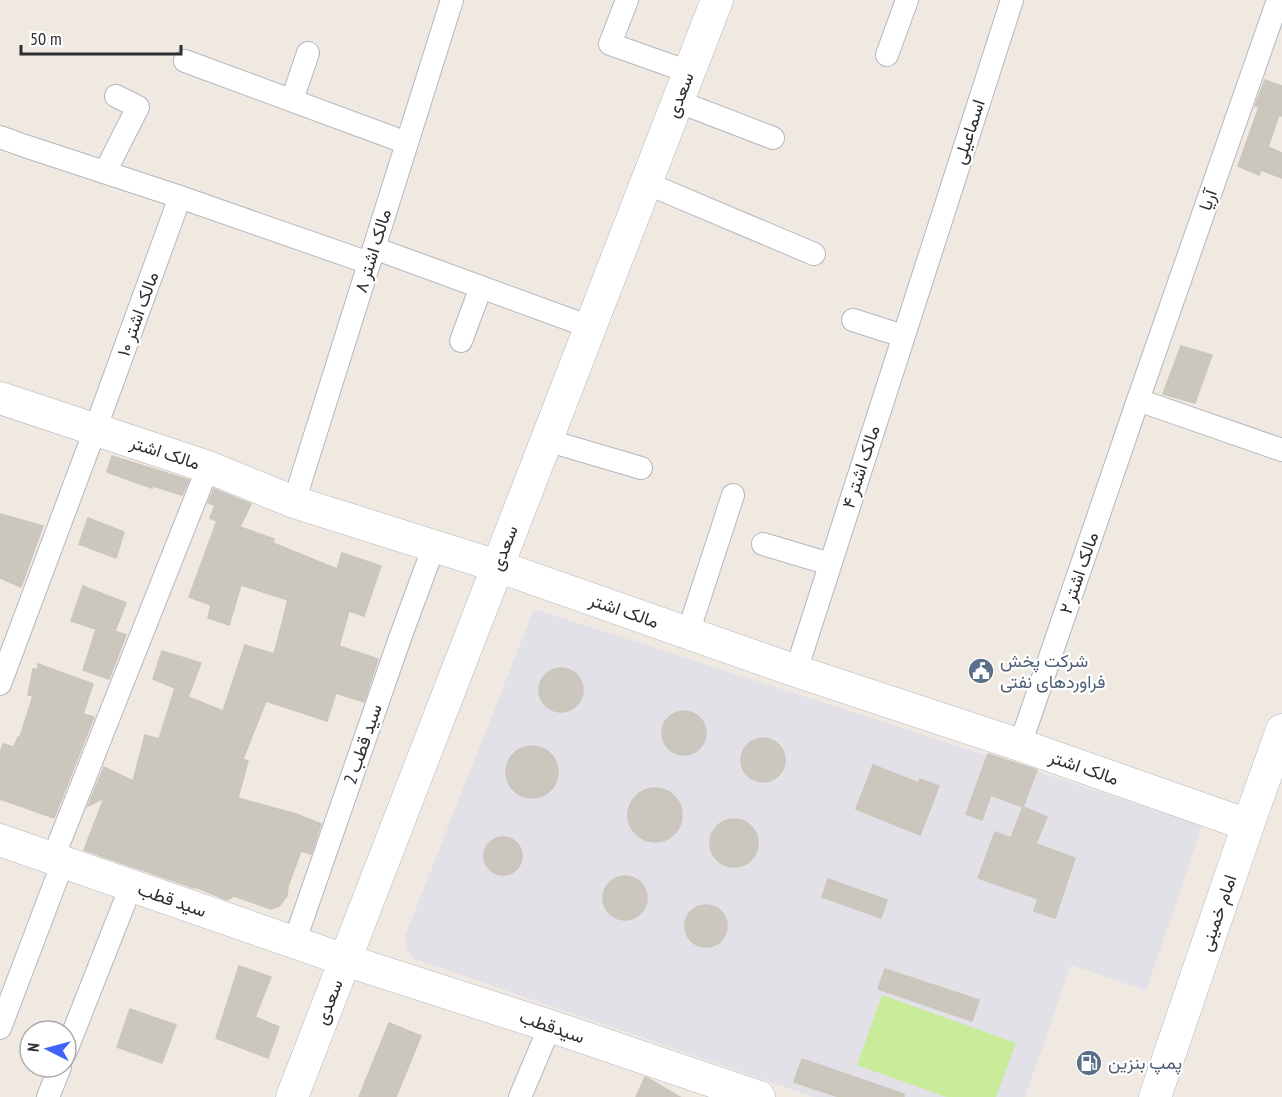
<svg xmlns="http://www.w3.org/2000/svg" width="1282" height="1097" font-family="'PT Sans Narrow',Vazirmatn,sans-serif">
  <rect width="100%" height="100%" fill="#efe9e1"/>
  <polygon fill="#e3e1e8" points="534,609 1202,825 1146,991 1071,965 1025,1097 814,1097 415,959 407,950 405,936"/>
  <polygon fill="#c9ec9a" points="882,995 1016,1043 996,1097 946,1097 857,1065"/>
  <g fill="#cbc7bf" stroke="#cbc5ba" stroke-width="1.5">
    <polygon points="1265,80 1282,86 1282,116 1279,115 1268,147 1282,153 1282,178 1261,170 1259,175 1238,166 1259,107 1255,106"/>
    <polygon points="1181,346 1212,355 1195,403 1163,394"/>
    <polygon points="112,456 189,480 182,495 153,486 152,488 107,472"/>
    <polygon points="214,489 251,504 240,527 274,539 273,543 337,569 342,553 381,566 364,616 349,611 339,646 378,659 364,702 336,693 327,721 266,701 243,759 248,761 238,798 296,814 321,824 311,854 301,851 288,886 287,896 279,906 271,909 234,896 227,900 195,887 194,888 84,850 104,798 88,806 104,767 133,781 145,735 159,739 175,688 153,679 162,651 201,663 188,697 223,711 245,645 274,654 288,600 241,585 229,625 208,618 211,605 189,597 217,521 210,518 215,505 208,503"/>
    <polygon points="0,514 43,526 21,587 0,578"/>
    <polygon points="88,518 124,532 116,558 79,544"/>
    <polygon points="83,586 126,603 115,631 126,635 109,679 83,670 96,629 71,621"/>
    <polygon points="38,664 93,684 83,714 94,717 54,818 0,799 0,753 3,744 14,747 18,737 20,737 33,696 28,695 33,669 38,669"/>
    <circle cx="561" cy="690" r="22"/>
    <circle cx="684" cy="733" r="22"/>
    <circle cx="763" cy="760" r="22"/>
    <circle cx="532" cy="772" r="26"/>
    <polygon points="988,754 1037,770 1023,807 991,795 982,820 966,814"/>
    <polygon points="873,765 919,783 920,779 939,786 920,835 856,809"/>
    <circle cx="655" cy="815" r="27"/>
    <polygon points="1023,807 1047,817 1036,844 1075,858 1055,918 1034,911 1038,899 978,878 995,832 1011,838"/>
    <circle cx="734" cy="843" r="24"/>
    <circle cx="503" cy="856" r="19"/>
    <circle cx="625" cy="898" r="22"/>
    <polygon points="828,879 887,900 881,918 822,897"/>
    <circle cx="706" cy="926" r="21"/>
    <polygon points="239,966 271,977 255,1017 279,1027 268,1058 216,1038"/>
    <polygon points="885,969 979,1000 972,1021 878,989"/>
    <polygon points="130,1009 176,1025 162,1063 117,1047"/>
    <polygon points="389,1023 421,1036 396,1097 359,1097"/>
    <polygon points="802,1059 904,1094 904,1097 839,1097 794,1082"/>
    <polygon points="645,1077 649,1079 680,1097 636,1097"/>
  </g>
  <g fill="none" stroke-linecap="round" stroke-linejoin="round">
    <g stroke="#b4b7c1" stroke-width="24">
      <g id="street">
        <polyline points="627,0 610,44 689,72"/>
        <polyline points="887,55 907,0"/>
        <polyline points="185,61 407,143"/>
        <polyline points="292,100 308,53"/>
        <polyline points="677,101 773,138"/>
        <polyline points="0,137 25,146 180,197 369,263"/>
        <polyline points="105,172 138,107 116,96"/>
        <polyline points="646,183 814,254"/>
        <polyline points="374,248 590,327"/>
        <polyline points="853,320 903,336"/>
        <polyline points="461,341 481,287"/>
        <polyline points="1138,400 1282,450"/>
        <polyline points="546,440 641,468"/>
        <polyline points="294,502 452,0"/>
        <polyline points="763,544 830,564"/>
        <polyline points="688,633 733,495"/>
        <polyline points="796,671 1012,0"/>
        <polyline points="0,684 95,430 180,197"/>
        <polyline points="1020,745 1138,400 1278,0"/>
        <polyline points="53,858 208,467"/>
        <polyline points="294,943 400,638 434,546"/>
        <polyline points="0,1028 63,862"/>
        <polyline points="66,1051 131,886"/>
        <polyline points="48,1097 60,1067"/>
        <polyline points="520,1097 550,1026"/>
      </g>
    </g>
    <g stroke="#b4b7c1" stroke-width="33">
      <g id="secondary">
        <polyline points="0,398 208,467 294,502 497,566 796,671 1020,745 1248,825"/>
        <polyline points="0,840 345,960 550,1026 759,1097"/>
        <polyline points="292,1097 717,0"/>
        <polyline points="1155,1097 1248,825 1282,730"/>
      </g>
    </g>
    <use href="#street" stroke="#fff" stroke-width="22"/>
    <use href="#secondary" stroke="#fff" stroke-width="32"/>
  </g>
  <defs>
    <g id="civic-disc" transform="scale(1.35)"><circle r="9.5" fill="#5c6f8a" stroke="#fff"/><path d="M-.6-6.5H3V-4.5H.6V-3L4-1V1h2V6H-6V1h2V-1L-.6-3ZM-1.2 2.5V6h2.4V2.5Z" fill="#fff"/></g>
    <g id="fuel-disc" transform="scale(1.35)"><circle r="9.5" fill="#5c6f8a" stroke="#fff"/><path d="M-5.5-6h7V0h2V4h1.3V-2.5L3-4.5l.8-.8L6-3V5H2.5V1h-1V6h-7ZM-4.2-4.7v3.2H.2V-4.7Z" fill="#fff"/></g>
  </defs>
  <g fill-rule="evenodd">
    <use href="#civic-disc" x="981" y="671"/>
    <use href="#fuel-disc" x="1089" y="1063"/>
  </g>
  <g text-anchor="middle" stroke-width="4.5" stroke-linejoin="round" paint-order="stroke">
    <g font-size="18" fill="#2e2e2e" stroke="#fff">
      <text transform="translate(680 95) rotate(-69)" y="6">سعدی</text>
      <text transform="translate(969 132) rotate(-72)" y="6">اسماعیلی</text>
      <text transform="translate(1208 200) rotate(-71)" y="6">آریا</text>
      <text transform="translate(373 251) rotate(-73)" y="6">مالک اشتر ۸</text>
      <text transform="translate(138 314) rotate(-70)" y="6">مالک اشتر ۱۰</text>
      <text transform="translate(165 453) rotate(18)" y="6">مالک اشتر</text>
      <text transform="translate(861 467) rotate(-72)" y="6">مالک اشتر ۴</text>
      <text transform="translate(504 548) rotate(-69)" y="6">سعدی</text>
      <text transform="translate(1079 573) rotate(-71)" y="6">مالک اشتر ۲</text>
      <text transform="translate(624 611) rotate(19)" y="6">مالک اشتر</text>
      <text transform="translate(363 744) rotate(-71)" y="6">سید قطب 2</text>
      <text transform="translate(1084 768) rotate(19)" y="6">مالک اشتر</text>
      <text transform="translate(172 900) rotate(19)" y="6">سید قطب</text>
      <text transform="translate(1218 913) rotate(-71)" y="6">امام خمینی</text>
      <text transform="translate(329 1002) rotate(-69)" y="6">سعدی</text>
      <text transform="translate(552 1027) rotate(19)" y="6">سیدقطب</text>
    </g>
    <g font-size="18" fill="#4e5e75" stroke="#fff" text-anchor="start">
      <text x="1000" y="667">شرکت پخش<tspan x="1000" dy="21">فراوردهای نفتی</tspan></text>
      <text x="1108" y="1069">پمپ بنزین</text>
    </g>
  </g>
  <g transform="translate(48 1049) rotate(276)"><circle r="28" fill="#ffffff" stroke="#ababab" stroke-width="1.5"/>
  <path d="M0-4.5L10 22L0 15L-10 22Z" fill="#4264fb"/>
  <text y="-9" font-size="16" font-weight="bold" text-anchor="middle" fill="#2e2e2e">N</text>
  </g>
  <path d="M21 45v9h160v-9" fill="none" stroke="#2e2e2e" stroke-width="3"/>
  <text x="30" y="45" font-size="18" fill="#2e2e2e" stroke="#ffffff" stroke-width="4.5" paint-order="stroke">50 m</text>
</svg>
